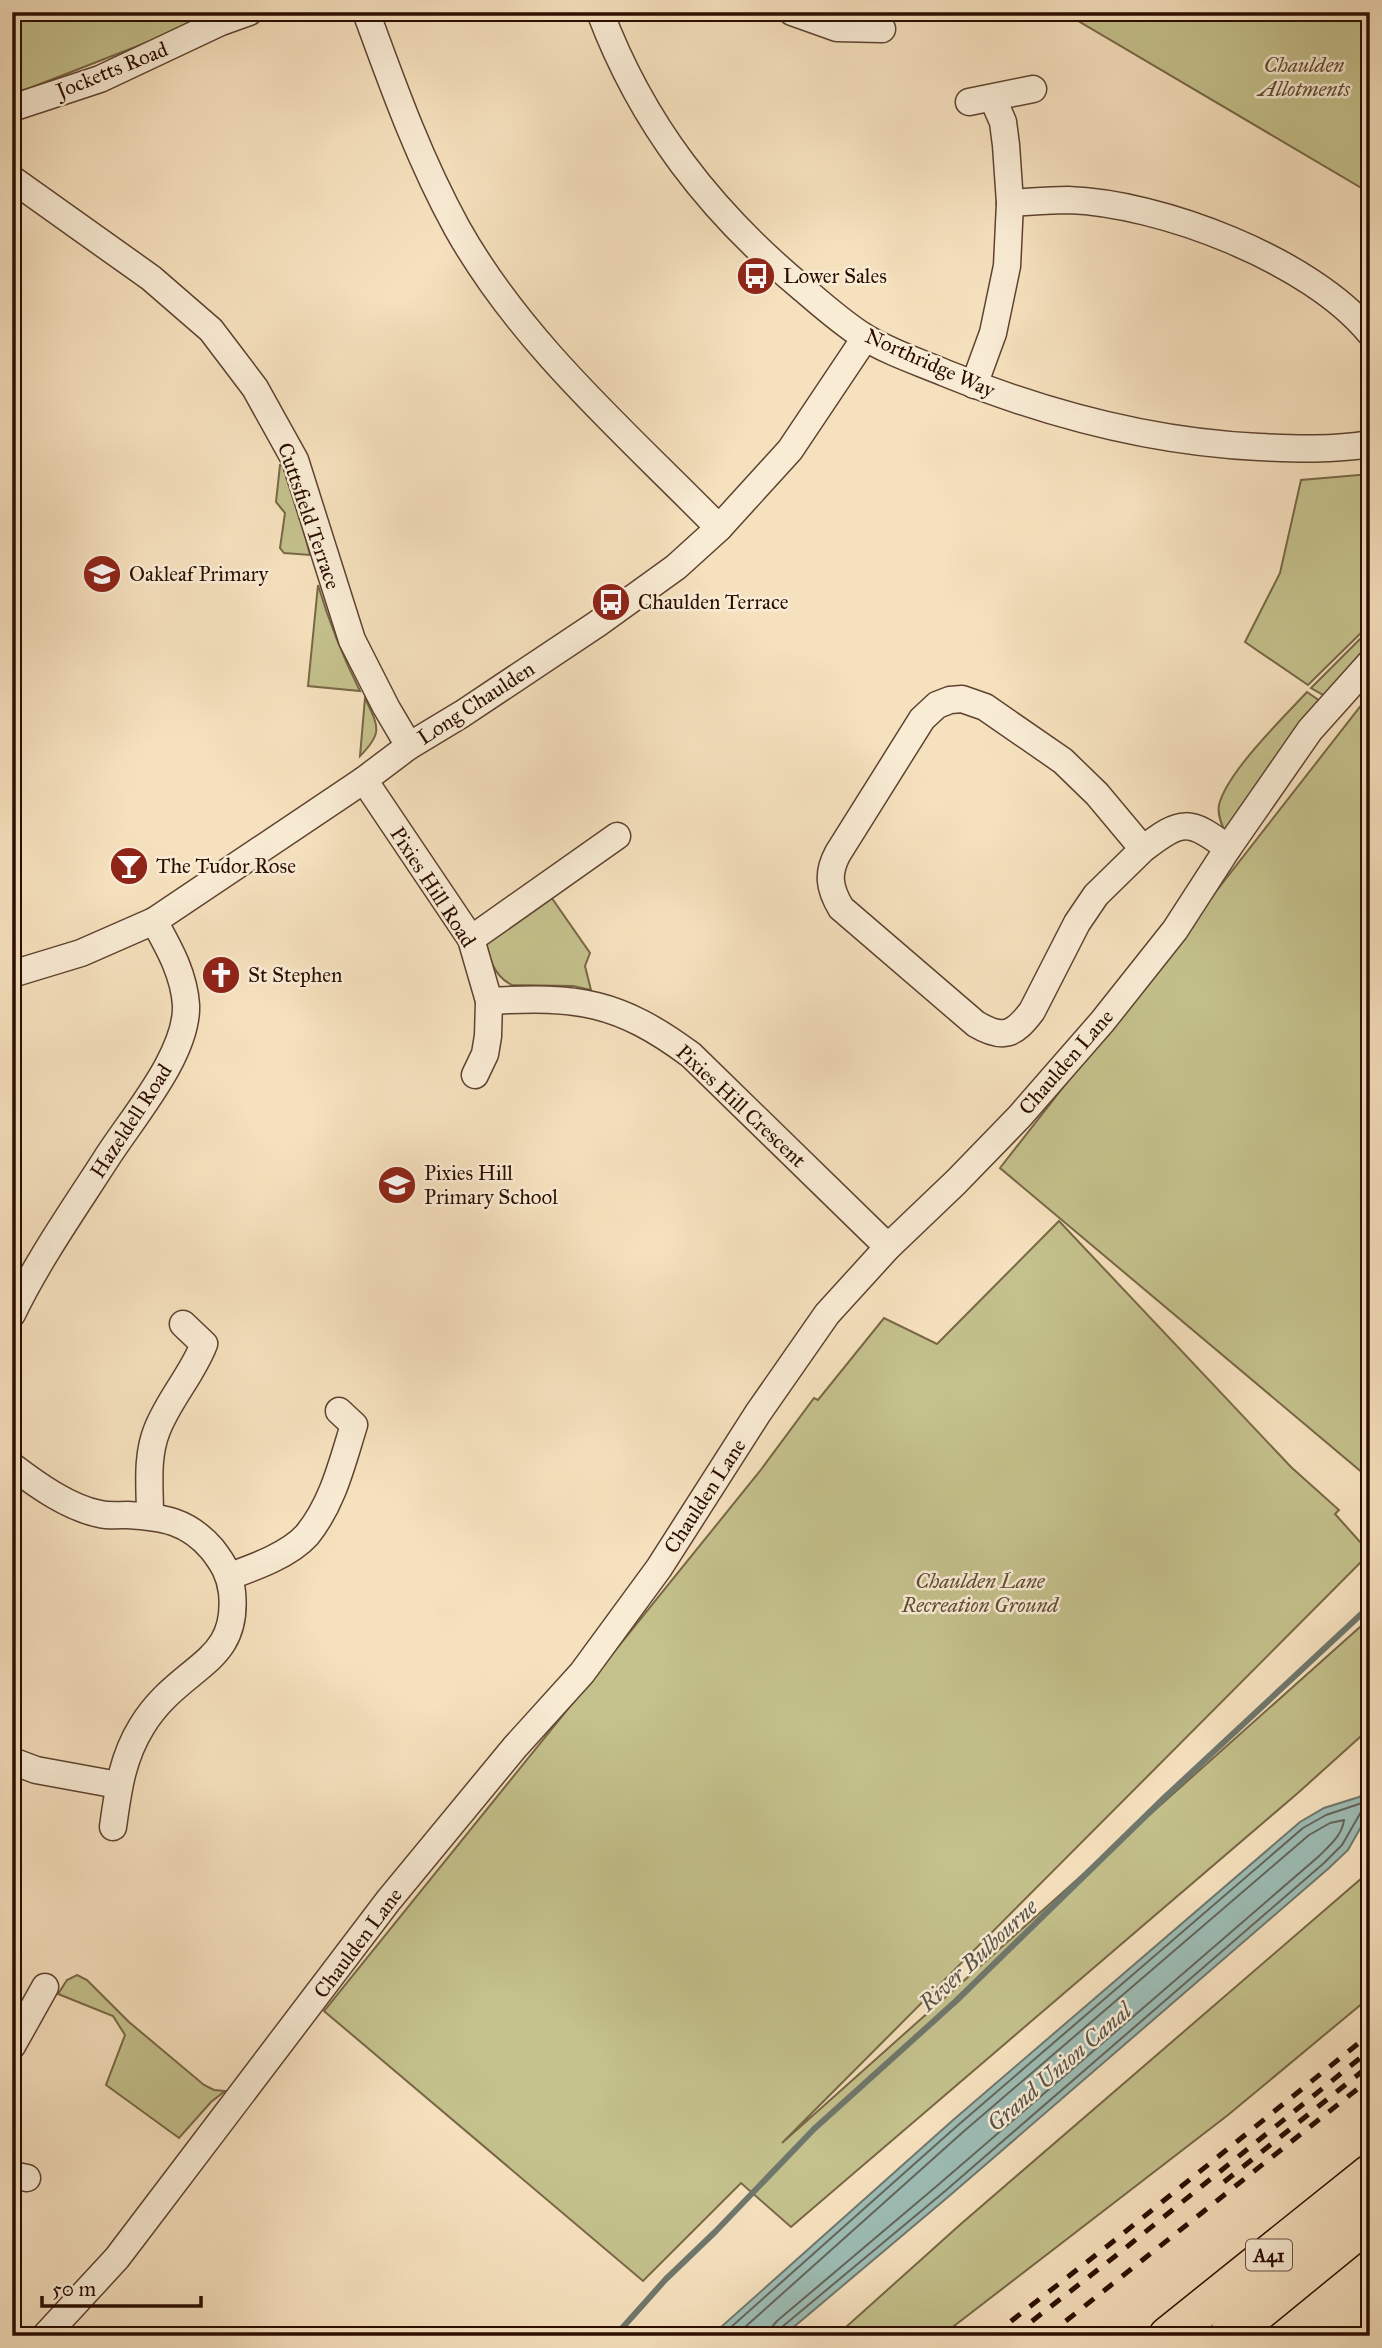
<svg xmlns="http://www.w3.org/2000/svg" width="1382" height="2348" font-family="'IM FELL Great Primer',serif">
  <rect width="100%" height="100%" fill="#f6e1be"/>
  <filter id="stains"><feTurbulence type="fractalNoise" baseFrequency=".00286" numOctaves="4"/><feColorMatrix values="0 0 0 0 .2 0 0 0 0 .09 0 0 0 0 .02 0 0 0 .5 -.17"/></filter>
  <radialGradient id="worn" r=".72"><stop offset=".6" stop-color="#630" stop-opacity="0"/><stop offset="1" stop-color="#630" stop-opacity=".3"/></radialGradient>
  <g fill="#c4c18c" stroke="#786746" stroke-width="2">
    <polygon points="12,12 225,12 12,95"/>
    <polygon points="1063,12 1370,12 1370,193"/>
    <polygon points="280,465 283,465 299,511 310,555 284,553 280,548 285,513 276,502"/>
    <polygon points="1370,474 1370,624 1308,685 1245,642 1280,573 1301,480"/>
    <path d="M318 585C329 622 343 657 360 691L308 686Z"/>
    <polygon points="1370,629 1370,650 1325,696 1311,688"/>
    <path d="M1307 692 1320 701 1227 836C1222 826 1217 815 1219 805 1227 772 1283 718 1307 692Z"/>
    <polygon points="1370,694 1370,1479 1000,1168"/>
    <path d="M365 698C378 726 384 732 360 756Z"/>
    <path d="M549 894 590 953 585 966 591 990 573 986 512 985C493 976 489 957 485 938Z"/>
    <polygon points="1059,1221 1291,1467 1339,1510 1335,1514 1370,1553 782,2143 1370,1618 1370,1728 1299,1792 791,2227 741,2183 643,2281 324,2011 760,1471 814,1398 818,1400 884,1318 937,1344"/>
    <polygon points="1370,1871 1370,1997 1228,2115 941,2336 836,2336 962,2223"/>
    <polygon points="77,1975 87,1980 129,2022 204,2085 214,2090 225,2091 211,2102 179,2138 106,2085 125,2035 113,2016 58,1994 67,1980"/>
  </g>
  <polygon fill="#9dbdb5" stroke="#6f776d" stroke-width="2" points="1370,1788 1370,1811 1348,1850 1329,1868 948,2197 783,2336 711,2336 952,2121 1300,1822 1324,1808 1359,1797"/>
  <g fill="none" stroke-linecap="round" stroke-linejoin="round">
    <g stroke="#64655a" stroke-width="2">
      <polyline points="721,2336 957,2126 1303,1828 1326,1815 1362,1803 1370,1797"/>
      <path d="M735 2336 963 2132 1309 1835 1330 1823 1344 1820C1342 1836 1329 1846 1318 1857L938 2185 777 2321 772 2327 771 2336"/>
      <polyline points="780,2336 782,2327 944,2192 1324,1863 1342,1845 1361,1812 1370,1809"/>
    </g>
    <polyline stroke="#6f776d" stroke-width="6" points="615,2336 666,2279 715,2232 814,2129 956,2001 1164,1798 1370,1606"/>
    <g stroke="#5e4230" stroke-width="29">
      <g id="minor">
        <path d="M366 12C393 86 419 159 457 228 522 344 627 434 719 528"/>
        <path d="M600 12C642 124 710 211 801 287 821 304 841 322 863 336 888 352 919 362 945 373 1046 414 1150 442 1259 447 1296 449 1333 450 1370 444"/>
        <polyline points="792,12 837,28 882,29"/>
        <polyline points="969,102 1033,89"/>
        <polyline points="12,108 100,79 221,22 249,12"/>
        <polyline points="12,179 151,278 211,330 255,388 295,460 352,640 386,707 409,746"/>
        <path d="M1010 203C1029 202 1049 200 1068 200 1161 203 1310 260 1370 333"/>
        <polyline points="974,385 993,333 1007,266 1010,203 1006,145 1003,122 993,99"/>
        <polyline points="364,780 471,939 489,1001 488,1036 485,1054 475,1075"/>
        <path d="M1143 849 1096 895 1077 923 1032 1011C1014 1035 1003 1040 976 1024L841 908C829 888 827 873 838 853L922 719 937 705 950 700 962 699 985 707 1063 761 1097 794 1143 849C1182 819 1189 819 1228 848"/>
        <polyline points="471,939 617,836"/>
        <polyline points="12,974 81,953 154,921 364,780 409,746 462,714 597,624 676,567 719,528 790,450 865,338"/>
        <path d="M489 1001C578 996 618 1001 691 1055L888 1247"/>
        <path d="M12 1314C38 1260 74 1209 106 1159 132 1118 188 1054 186 1005 184 974 169 948 154 921"/>
        <path d="M12 1466C37 1485 69 1508 100 1514 109 1516 118 1515 127 1515 163 1517 188 1521 212 1549 223 1563 230 1575 232 1592 238 1652 201 1661 165 1697 157 1705 148 1716 142 1726 122 1758 118 1791 113 1827"/>
        <path d="M150 1516C150 1488 146 1457 157 1430 169 1399 192 1375 204 1344L183 1324"/>
        <path d="M230 1576C255 1567 289 1555 307 1535 333 1503 342 1463 354 1425L339 1411"/>
        <polyline points="12,1761 36,1770 118,1785"/>
        <polyline points="12,2046 45,1987"/>
        <polyline points="12,2175 27,2178"/>
        <polyline points="45,2336 117,2258 388,1901 515,1747 582,1673 659,1568 758,1413 827,1314 888,1247 956,1182 1020,1116 1102,1022 1175,930 1228,848 1310,730 1370,663"/>
      </g>
    </g>
    <g stroke="#2b0d00" stroke-width="41">
      <g id="highway">
        <polyline points="1168,2336 1370,2174"/>
        <polyline points="1228,2336 1370,2220"/>
      </g>
    </g>
    <use href="#minor" stroke="#f9ecd5" stroke-width="26"/>
    <use href="#highway" stroke="#f6e1be" stroke-width="38"/>
    <g stroke="#2b0d00" stroke-width="5" stroke-dasharray="12 12" stroke-linecap="butt">
      <polyline points="1224,2182 1370,2065"/>
      <polyline points="992,2336 1110,2244 1370,2034"/>
      <polyline points="1013,2336 1118,2254 1370,2050"/>
      <polyline points="1047,2336 1370,2079"/>
    </g>
  </g>
  <defs>
    <g id="bus-disc" transform="scale(2.0125)"><circle r="9.5" fill="#8f2418" stroke="#f9ecd5"/><path d="M-5-6H5V4H4V6H2V4H-2V6H-4V4H-5ZM-3.5-4V0h7V-4ZM-3.5 1.2v1.5H-2V1.2ZM2 1.2v1.5H3.5V1.2Z" fill="#fff"/></g>
    <g id="school-disc" transform="scale(2.0125)"><circle r="9.5" fill="#8f2418" stroke="#f9ecd5"/><path d="M0-5L7-2L0 1L-7-2ZM-4 1L0 2.5L4 1V4Q0 6-4 4Z" fill="#fff"/></g>
    <g id="bar-disc" transform="scale(2.0125)"><circle r="9.5" fill="#8f2418" stroke="#f9ecd5"/><path d="M-6-5H6L.8 .8V4.5H3.5V6h-7V4.5H-.8V.8Z" fill="#fff"/></g>
    <g id="church-disc" transform="scale(2.0125)"><circle r="9.5" fill="#8f2418" stroke="#f9ecd5"/><path d="M-1.2-6h2.4v3.5h3.3v2.4h-3.3V6h-2.4V-.1h-3.3v-2.4h3.3Z" fill="#fff"/></g>
  </defs>
  <g fill-rule="evenodd">
    <use href="#bus-disc" x="756" y="276"/>
    <use href="#school-disc" x="102" y="574"/>
    <use href="#bus-disc" x="611" y="602"/>
    <use href="#bar-disc" x="129" y="866"/>
    <use href="#church-disc" x="221" y="975"/>
    <use href="#school-disc" x="397" y="1185"/>
  </g>
  <g text-anchor="middle" stroke-width="5" stroke-linejoin="round" paint-order="stroke">
    <rect fill="#f9ecd5" stroke="#695040" stroke-width="2" x="1246" y="2239.5" width="46" height="31" rx="5"/>
    <g font-size="19" font-weight="bold" fill="#2b0d00">
      <text x="1269" y="2262">A41</text>
    </g>
    <g font-size="21" font-style="italic" fill="#614c31" stroke="#f9ecd5">
      <text x="1304" y="72">Chaulden<tspan x="1304" dy="24">Allotments</tspan></text>
      <text x="980" y="1588">Chaulden Lane<tspan x="980" dy="24">Recreation Ground</tspan></text>
    </g>
    <g font-size="21" fill="#2b0d00" stroke="#f9ecd5">
      <text transform="translate(112 70) rotate(-22)" y="7">Jocketts Road</text>
      <text transform="translate(930 363) rotate(24)" y="7">Northridge Way</text>
      <text transform="translate(309 516) rotate(71)" y="7">Cuttsfield Terrace</text>
      <text transform="translate(476 703) rotate(-33)" y="7">Long Chaulden</text>
      <text transform="translate(433 887) rotate(57)" y="7">Pixies Hill Road</text>
      <text transform="translate(1066 1062) rotate(-49)" y="7">Chaulden Lane</text>
      <text transform="translate(741 1106) rotate(43)" y="7">Pixies Hill Crescent</text>
      <text transform="translate(131 1121) rotate(-57)" y="7">Hazeldell Road</text>
      <text transform="translate(705 1496) rotate(-57)" y="7">Chaulden Lane</text>
      <text transform="translate(358 1943) rotate(-53)" y="7">Chaulden Lane</text>
    </g>
    <g font-size="21" fill="#2b0d00" stroke="#f9ecd5" text-anchor="start">
      <text x="783" y="283">Lower Sales</text>
      <text x="129" y="581">Oakleaf Primary</text>
      <text x="638" y="609">Chaulden Terrace</text>
      <text x="156" y="873">The Tudor Rose</text>
      <text x="248" y="982">St Stephen</text>
      <text x="424" y="1180">Pixies Hill<tspan x="424" dy="24">Primary School</tspan></text>
    </g>
    <g font-size="23" font-style="italic" fill="#595348" stroke="#f9ecd5">
      <text transform="translate(978 1955) rotate(-43)" y="8">River Bulbourne</text>
      <text transform="translate(1059 2067) rotate(-41)" y="8">Grand Union Canal</text>
    </g>
  </g>
  <rect width="1382" height="2348" fill="none" stroke="#f6e1be" stroke-width="42"/>
  <rect x="14" y="14" width="1354" height="2320" fill="none" stroke="#2b0d00" stroke-width="3.5"/>
  <rect x="21" y="21" width="1340" height="2306" fill="none" stroke="#2b0d00" stroke-width="2"/>
  <path d="M42 2296v10h159v-10" fill="none" stroke="#2b0d00" stroke-width="3.5"/>
  <text x="52" y="2296" font-size="21" fill="#2b0d00" stroke="#f9ecd5" stroke-width="5" paint-order="stroke">50 m</text>
  <rect width="100%" height="100%" filter="url(#stains)"/>
  <rect width="100%" height="100%" fill="url(#worn)"/>
</svg>
